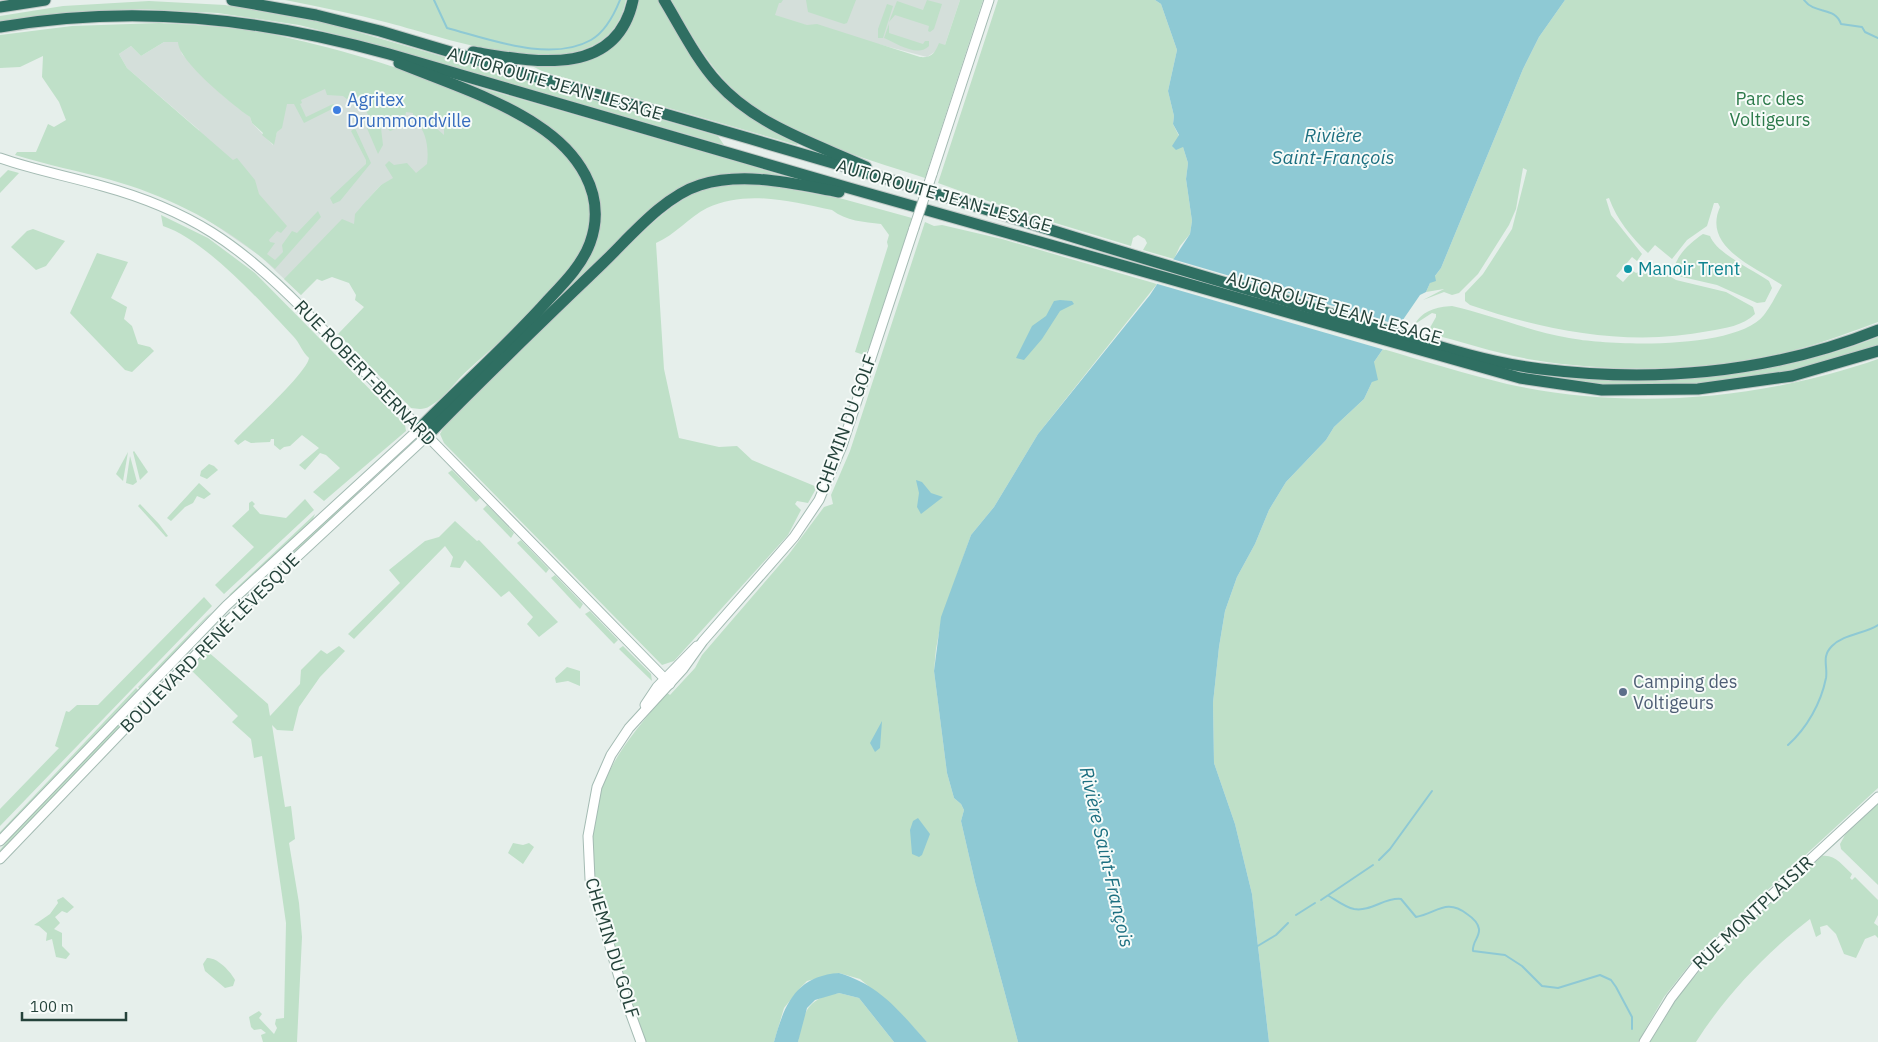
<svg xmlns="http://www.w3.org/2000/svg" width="1878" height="1042" font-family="'IBM Plex Sans',sans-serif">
  <rect width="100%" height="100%" fill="#e6efeb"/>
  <g fill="#d4dfda">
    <polygon points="711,0 960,0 945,45 927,57"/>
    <polygon points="164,42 179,42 182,54 195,68 221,94 250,117 252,123 273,145 286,104 290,103 294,81 413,105 444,118 444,136 451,141 415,184 389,182 381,185 367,200 361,226 301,295 260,256 208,220 199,130 127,68 119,54 131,46 141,56"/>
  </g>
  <g fill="#bfe0c8" fill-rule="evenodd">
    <path d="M285 0H626C606 98 451 39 389 23 355 14 320 7 285 0Z"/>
    <polygon points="636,0 659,0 705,73 799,143 797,145 544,72 528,64 594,56"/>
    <path d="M671 0H783L781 3H779L775 15 807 25 817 24 920 57C932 58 935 53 939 43L945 45 960 0H983L925 178C862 157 781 136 732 88 706 63 689 30 671 0Z"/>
    <polygon points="806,0 856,0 847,23 844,24 808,12"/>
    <polygon points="927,0 942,4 934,29 930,32 928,31 929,26 895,15 889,22 897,1 923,10"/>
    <polygon points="998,0 1155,0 1161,4 1177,50 1168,91 1174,116 1173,124 1179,136 1177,141 1183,147 1188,163 1186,179 1192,221 1190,234 1180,246 1174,259 1143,250 1147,243 1145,239 1138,235 1133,238 1131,246 1013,210 938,183"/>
    <path d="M1565 0H1878V322C1853 331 1828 341 1802 348 1719 371 1619 374 1534 360 1498 354 1463 342 1427 333L1436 317V314L1432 313 1415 324C1423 310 1437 307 1452 306 1492 315 1529 331 1569 338 1611 346 1736 350 1764 315 1771 306 1776 295 1782 285 1755 267 1702 247 1720 207L1718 203H1714L1707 226 1687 240 1672 259 1655 245 1648 253C1631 237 1617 220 1609 198L1606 199 1611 215 1642 254 1637 261 1632 257 1616 276 1623 282 1633 271 1636 273 1653 266 1676 280 1726 292 1753 307 1755 314C1743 326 1725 328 1709 331 1629 347 1546 331 1470 305L1465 301V293L1483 274 1512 229 1527 170 1523 168 1516 209 1509 225 1478 274 1459 293 1452 295 1444 292 1423 300 1444 289 1426 292 1430 283 1441 268 1523 69 1539 37Z"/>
    <polygon points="149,1 225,5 326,23 718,136 724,145 382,46 299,25 218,13 140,9 72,12 0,21 0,16 63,6"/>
    <polygon points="887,4 893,6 883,38 878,38 878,29"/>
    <path d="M159 23C196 25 234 27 271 34 348 50 553 105 584 182 591 201 593 229 583 247 560 292 507 335 469 369 456 380 445 398 430 406 424 410 418 409 411 408L338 334 364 307 355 300 356 295 349 283 332 277 322 281 317 279 301 295 284 279 342 219 354 224 355 214 367 200 381 185 393 178 385 165 389 161 394 165 407 163 416 173 427 164C429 150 427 127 412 120L413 113 406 112C406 119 397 129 390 131L384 125 381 128 383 145 378 154 366 126 372 122 360 100 353 104 343 96 327 95 325 89 301 100 302 103 300 104 306 117 333 104 335 105 334 108 304 123 294 104H287L282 128 277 132 274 145 262 135 263 133 252 123 250 117C234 106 178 61 178 42H164L141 56 131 46 119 54 127 68 233 160 237 158 255 180 259 194 287 226 281 233 277 231 269 240 270 242 275 243 267 254 275 260 283 252 282 245 292 231 297 233 318 211 321 217 275 269C228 227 172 197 111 180 79 171 47 165 15 155L17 152H36L48 124 54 127 66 120 59 102 42 77 43 56 20 67 0 68V35L72 26ZM436 115 444 118V135L435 127Z"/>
    <path d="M889 24V33L923 44 925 41H929V46C918 58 896 43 884 38Z"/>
    <polygon points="461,82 755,167 789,178 689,185 489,366 560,293 598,224 577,155"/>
    <polygon points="355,128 371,163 340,201 333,204 330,198 366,164 366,160 351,131"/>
    <polygon points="8,170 19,173 0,193 0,178"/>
    <path d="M760 184 843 199 912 218 869 348 864 355 855 352 888 246 887 242 889 235 881 224C864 222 846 221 832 210 791 202 748 189 707 208 689 217 675 235 656 243L664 369 679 438 719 447 737 446 752 460 817 487 808 503 797 501 795 504 801 510 788 535 674 661 662 665 444 443 440 434 444 427C497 374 550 322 604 270 631 245 657 214 689 196 711 184 736 184 760 184Z"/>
    <path d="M161 215 208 238 255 273 405 425 406 431 324 501 313 492 340 468 326 455 320 453 305 470 299 465 319 448 302 435 290 446 284 447 280 450 274 445V439H271L270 442 251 443 245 440 238 445 234 441C247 427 307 373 309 358 302 352 300 343 293 336 261 302 206 240 163 226Z"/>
    <path d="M925 222 934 226 942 225 1002 239 1157 284 1038 434 994 507 971 535 942 617 936 649 934 671 947 773 954 798 961 804 964 810 961 821 975 882 1018 1042H927L897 1010 860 979 839 973 807 981 801 987 784 1008 774 1042H646C631 1009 622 973 611 938 605 916 595 894 593 872 585 790 617 751 667 693L670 695 695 668 702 655 789 554 824 507 833 504 831 495 850 451Z"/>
    <polygon points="33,229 65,241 46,266 36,270 11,247 27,231"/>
    <path d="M1703 234 1710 236C1716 253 1753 270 1769 281L1772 288 1765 302 1757 303 1717 285 1678 276 1674 270C1676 255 1691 242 1703 234Z"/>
    <polygon points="97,253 128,262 111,298 127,307 124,319 132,326 138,344 150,347 154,351 132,372 125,370 70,313"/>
    <path d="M1878 337V345L1870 348C1845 355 1821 363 1797 369 1723 387 1641 390 1566 381V377C1676 385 1775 377 1878 337Z"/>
    <path d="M1383 349C1424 361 1466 374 1507 384 1630 411 1760 400 1878 359V788L1698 954 1664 997 1638 1042H1269L1252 894 1235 824 1214 763 1213 703 1219 647 1225 611 1237 577 1255 544 1269 510 1286 482 1326 440 1334 427 1364 399 1372 382 1374 362Z"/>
    <polygon points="134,451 148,472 140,480 133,452"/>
    <polygon points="128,452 123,481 116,474"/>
    <polygon points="130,456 137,482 133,485 126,483"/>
    <polygon points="209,464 214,466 218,470 207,479 200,476 201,471"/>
    <polygon points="452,470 480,498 476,502 448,473"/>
    <polygon points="199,483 211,494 204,499 197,496 193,503 185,507 171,521 167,518"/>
    <polygon points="365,484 347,505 287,559 308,535"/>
    <polygon points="305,499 314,510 224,594 215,585 254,547 232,526 249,510 249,503 252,501 255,504 253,506 260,514 286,518"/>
    <polygon points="140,504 159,524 168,536 166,537 138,506"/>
    <polygon points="487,505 514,533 511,538 483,509"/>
    <polygon points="315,514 313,519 234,594 229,595"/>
    <polygon points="455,521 477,541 479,540 558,622 539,637 527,624 533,617 509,591 501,597 465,560 460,568 450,567 453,557 445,546 354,639 348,634 400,583 389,570 425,541 439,537"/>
    <polygon points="521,540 549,569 546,573 517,543"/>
    <polygon points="555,575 583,604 580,609 551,578"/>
    <polygon points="204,597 212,606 0,826 0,809 59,748 55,746 66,711 69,712 77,705 98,705"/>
    <polygon points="590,611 618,640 614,644 585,614"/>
    <polygon points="212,612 140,689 138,687 207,616"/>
    <polygon points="339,646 345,651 320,677 299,707 293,731 277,730 272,725 285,807 291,806 295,839 289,843 299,903 302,937 297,1042 263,1042 261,1035 266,1033 261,1029 254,1030 251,1027 249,1017 259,1011 262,1014 259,1018 274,1034 277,1028 275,1024 276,1019 284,1018 286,923 262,756 254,758 251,739 232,722 238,716 189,668 206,650 268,704 270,716 300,684 301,670 321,650 327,654"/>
    <polygon points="623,646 651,674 652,681 619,649"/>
    <polygon points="567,667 580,671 580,686 568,681 556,683 555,678"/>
    <polygon points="136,688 138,690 0,835 0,832"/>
    <polygon points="144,696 147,699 0,853 0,850 12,835"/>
    <polygon points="1878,804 1878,885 1841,849 1840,844 1845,835"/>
    <polygon points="513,843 523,845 529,843 534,847 523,864 508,853"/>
    <path d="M1822 856C1835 854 1843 866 1852 874L1850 878 1852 880 1855 877 1878 900V915L1874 923 1878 926V938L1875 935 1865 939 1856 958 1844 954 1836 934 1827 925 1820 927 1821 934 1816 937 1810 919C1766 953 1726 995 1696 1042H1650L1679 995 1707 962Z"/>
    <polygon points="63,897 74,907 67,913 62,911 55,917 60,923 54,929 62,933 62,946 70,954 66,959 56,957 52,939 46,941 47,933 39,926 34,925 50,914 58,903 57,900"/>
    <path d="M207 958C217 957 231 972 235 980L233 986 225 988 205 971 203 964Z"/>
    <path d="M839 993 859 998 894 1042H798C803 1013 806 998 839 993Z"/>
  </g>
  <g fill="#8ec9d4">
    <polygon points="1155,0 1565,0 1539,37 1523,69 1441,268 1435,276 1436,281 1430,283 1426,292 1420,295 1374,362 1378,380 1372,382 1364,399 1334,427 1326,440 1286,482 1269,510 1255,544 1237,577 1225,611 1219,647 1213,703 1214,763 1235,824 1252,894 1269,1042 1018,1042 975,882 961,821 964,810 961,804 954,798 947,773 934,671 941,617 971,535 994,507 1038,434 1150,295 1190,234 1192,221 1186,179 1188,163 1183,147 1176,150 1172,146 1179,135 1173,124 1174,116 1168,91 1177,50 1161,4"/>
    <polygon points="1060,300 1072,301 1074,304 1060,311 1042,339 1024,360 1016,358 1032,326 1046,316 1054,301"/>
    <polygon points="916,480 922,482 931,493 943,497 921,514 917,507 919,493"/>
    <polygon points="882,721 880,748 875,752 870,743"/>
    <polygon points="918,818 930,834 922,855 919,857 912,854 910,830 913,821"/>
    <path d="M839 973C881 986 898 1010 927 1042H894L859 998 839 993 815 1000 807 1008 798 1042H774C784 1006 795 976 839 973Z"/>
  </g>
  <polygon fill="#e6efeb" points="1172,259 1402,326 1385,350 1154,283"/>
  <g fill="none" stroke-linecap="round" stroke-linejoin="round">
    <g stroke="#8ec9d4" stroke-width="2">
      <path d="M434 0 447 28C489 39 550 63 591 40 605 32 614 15 620 0"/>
      <path d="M1804 0C1815 15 1835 6 1841 24L1862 27 1865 32 1878 38"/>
      <path d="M1788 745C1807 728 1821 703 1826 678 1828 666 1821 657 1832 646 1844 634 1864 634 1878 625"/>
      <polyline points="1379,860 1390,849 1432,791"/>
      <path d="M1329 896C1336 900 1345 907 1354 909 1371 912 1385 897 1401 899L1416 917C1437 913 1446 898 1467 914 1473 918 1478 922 1479 929 1480 937 1472 942 1473 951L1505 955 1522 966 1542 986 1558 988 1600 975 1611 980 1616 987 1632 1017V1029"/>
      <polyline points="1321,900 1373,865"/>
      <polyline points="1296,915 1315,903"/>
      <polyline points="1256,947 1276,935 1288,923"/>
    </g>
    <g stroke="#a4bbb3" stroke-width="11">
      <g id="secondary">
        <path d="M0 158C34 170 68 176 102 186 190 210 240 245 303 309L670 684"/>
        <polyline points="932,174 989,0"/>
        <polyline points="645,705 657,687 697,646"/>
        <polyline points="0,841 226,606 420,428"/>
        <polyline points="0,859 229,620 427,436"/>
        <polyline points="641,1042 626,1001 590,879 588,836 597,787 611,755 629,728 683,669 703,641 794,537 819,500 842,446 914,228"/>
        <polyline points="1644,1042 1671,998 1699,962 1878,797"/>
      </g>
    </g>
    <g stroke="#c2cac8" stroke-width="13">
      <g id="highway">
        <path d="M232 0 316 15 380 31C599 97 821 156 1038 226 1140 258 1243 288 1345 318 1409 336 1474 361 1541 369 1655 383 1770 373 1878 330"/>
        <path d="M664 0C681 28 696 59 718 83 757 126 816 144 866 167"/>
        <polyline points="0,7 45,0"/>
        <path d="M0 27C135 4 258 18 389 54L849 188 1520 378 1602 390 1698 389 1792 376 1878 351"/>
        <path d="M473 52C530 61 616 80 633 0"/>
        <path d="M399 63C446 82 496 98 537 125 577 151 608 193 590 243 582 265 564 283 548 300 508 345 462 385 420 428"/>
        <path d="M427 436C484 377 544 320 603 263 630 237 664 196 700 185 745 171 794 184 839 192"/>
      </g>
    </g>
    <use href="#secondary" stroke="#fff" stroke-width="9"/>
    <use href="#highway" stroke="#2f6f62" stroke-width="11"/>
    <g stroke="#a4bbb3" stroke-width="11" stroke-linecap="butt">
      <polyline id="secondary-bridge" points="914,228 932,174"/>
    </g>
    <use href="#secondary-bridge" stroke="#fff" stroke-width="9"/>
  </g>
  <circle fill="#3f7fe0" stroke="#f7fbf9" stroke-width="2" cx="337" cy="110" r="5"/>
  <circle fill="#0f9aa8" stroke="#f7fbf9" stroke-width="2" cx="1628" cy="269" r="5"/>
  <circle fill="#5c6f8a" stroke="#f7fbf9" stroke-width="2" cx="1623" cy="692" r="5"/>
  <g text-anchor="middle" stroke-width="4" stroke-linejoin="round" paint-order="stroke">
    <g font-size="18" fill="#24423a" stroke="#f7fbf9">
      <text transform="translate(555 84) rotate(16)" y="6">AUTOROUTE JEAN-LESAGE</text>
      <text transform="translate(944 196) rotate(16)" y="6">AUTOROUTE JEAN-LESAGE</text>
      <text transform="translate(1334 308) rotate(16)" y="6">AUTOROUTE JEAN-LESAGE</text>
      <text transform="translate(365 373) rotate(46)" y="6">RUE ROBERT-BERNARD</text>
      <text transform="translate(846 424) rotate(-70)" y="6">CHEMIN DU GOLF</text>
      <text transform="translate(210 643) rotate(-45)" y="6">BOULEVARD RENÉ-LÉVESQUE</text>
      <text transform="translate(1753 913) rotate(-43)" y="6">RUE MONTPLAISIR</text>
      <text transform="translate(612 948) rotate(73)" y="6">CHEMIN DU GOLF</text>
    </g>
    <g font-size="18" fill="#2d7a4b" stroke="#f7fbf9">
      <text x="1770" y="105">Parc des<tspan x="1770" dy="21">Voltigeurs</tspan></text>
    </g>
    <g font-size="18" fill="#366cbe" stroke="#f7fbf9" text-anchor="start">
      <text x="347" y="106">Agritex<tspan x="347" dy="21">Drummondville</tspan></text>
    </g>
    <g font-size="18" fill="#0d838f" stroke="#f7fbf9" text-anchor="start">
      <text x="1638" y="275">Manoir Trent</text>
    </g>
    <g font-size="18" fill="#4e5e75" stroke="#f7fbf9" text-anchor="start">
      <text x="1633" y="688">Camping des<tspan x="1633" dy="21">Voltigeurs</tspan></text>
    </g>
    <g font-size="19" font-style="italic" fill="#1c6f80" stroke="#f7fbf9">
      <text x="1333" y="142">Rivière<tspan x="1333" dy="22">Saint-François</tspan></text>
      <text transform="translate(1107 857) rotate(77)" y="7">Rivière Saint-François</text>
    </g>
  </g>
  <path d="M22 1012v8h104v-8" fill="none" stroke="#24423a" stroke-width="2.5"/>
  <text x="30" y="1012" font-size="15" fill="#24423a" stroke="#f7fbf9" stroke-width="4" paint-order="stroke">100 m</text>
</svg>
